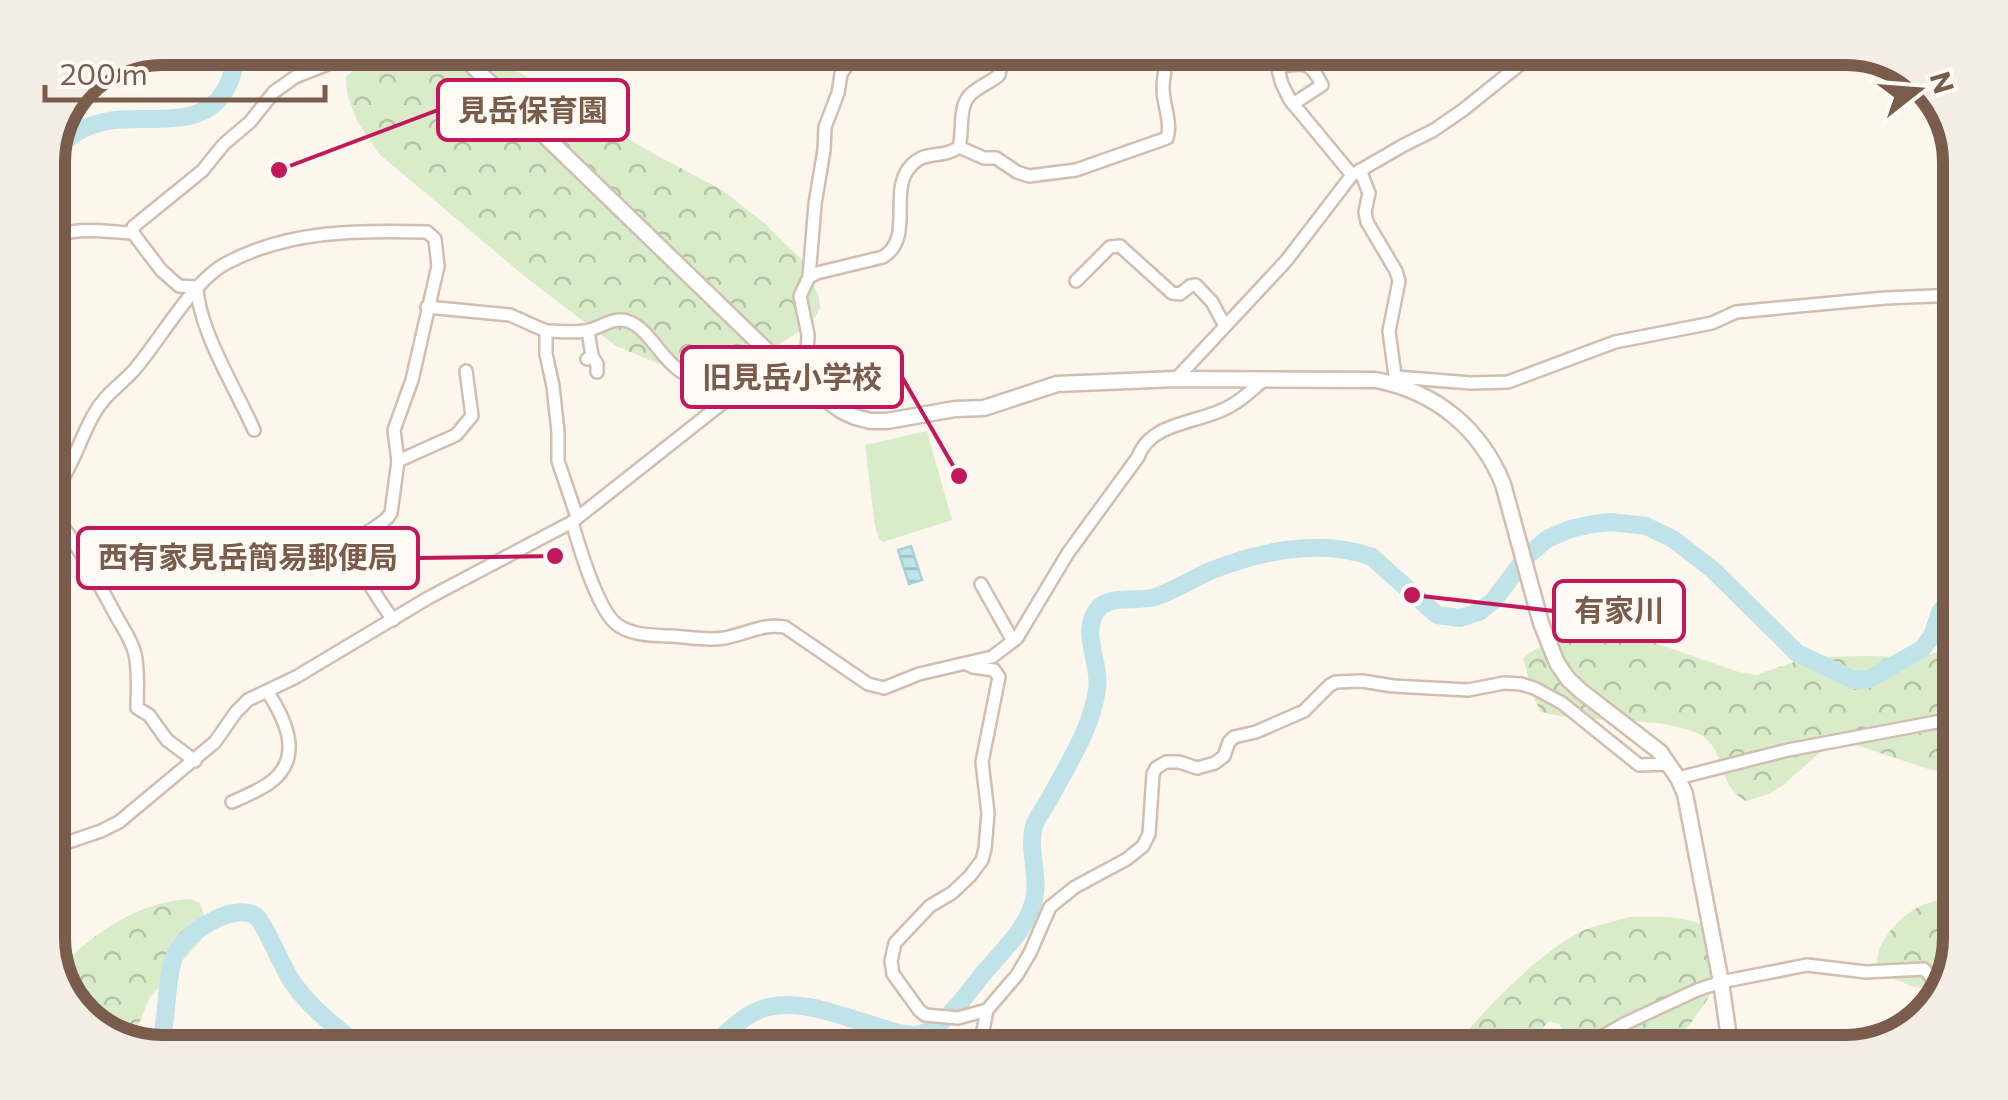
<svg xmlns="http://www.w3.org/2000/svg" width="2008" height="1100" font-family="Commissioner,'Noto Sans JP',sans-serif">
  <defs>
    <pattern id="forest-crowns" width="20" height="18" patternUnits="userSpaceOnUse" patternTransform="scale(2.5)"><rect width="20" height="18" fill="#d8ecc9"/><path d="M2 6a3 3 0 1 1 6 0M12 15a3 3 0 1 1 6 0" fill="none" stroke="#b4c2a5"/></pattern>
    <pattern id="water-rules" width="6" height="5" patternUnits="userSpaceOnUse" patternTransform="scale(2.5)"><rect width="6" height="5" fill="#bfe3e8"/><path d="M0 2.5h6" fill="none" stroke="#a0bbbe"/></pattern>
  </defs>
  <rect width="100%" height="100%" fill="#fdf6ec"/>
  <polygon fill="#d8ecc9" points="927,431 952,520 883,542 879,539 875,526 865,445"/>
  <g fill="url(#forest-crowns)">
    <polygon points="386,49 479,50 557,94 645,149 722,190 764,223 801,259 819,297 820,308 812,323 762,356 698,374 674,370 616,346 528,279 379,154 357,121 347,93 346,77 363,61"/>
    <path d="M688 51 750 52C729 60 703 72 688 51Z"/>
    <path d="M1615 636 1649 641 1739 672 1756 675 1808 657 1870 656 1920 658 1953 647 1952 771 1931 770 1856 745 1844 744 1825 748 1782 786 1769 794 1746 801C1717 785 1727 755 1704 737 1697 732 1690 731 1682 728 1635 716 1587 724 1541 712L1533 696 1523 658C1550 636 1581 637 1615 636Z"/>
    <path d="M1950 898 1948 985C1931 989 1919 991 1902 982 1896 979 1886 976 1881 970 1868 953 1893 926 1905 916 1918 905 1934 900 1950 898Z"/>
    <path d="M190 899 200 903 207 926 201 940 150 997 132 1041 111 1040 67 1002 57 972C89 934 140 901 190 899Z"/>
    <path d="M1630 917C1656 917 1692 914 1714 932 1747 959 1687 1032 1665 1051H1565L1566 1033 1559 1024 1549 1021 1523 1050H1452C1482 1011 1535 957 1578 933 1593 925 1613 922 1630 917Z"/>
  </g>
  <polygon fill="url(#water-rules)" stroke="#a5d3da" stroke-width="2.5" points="911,546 922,580 909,584 898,550"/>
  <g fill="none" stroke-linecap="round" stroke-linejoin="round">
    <g stroke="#bfe3e8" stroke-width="18">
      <path d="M48 155C70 137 78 127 108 121 146 114 200 131 224 92 233 78 236 65 235 48"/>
      <path d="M161 1041C168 1014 165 984 174 957 182 935 233 901 256 916 264 922 284 971 293 983 309 1006 332 1024 354 1042"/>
      <path d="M713 1045C729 1031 747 1011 769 1007 801 999 841 1016 872 1025 886 1029 901 1036 916 1035 924 1034 931 1030 937 1026 955 1011 968 993 982 975 1001 952 1031 926 1035 894 1038 872 1028 848 1034 826 1037 817 1044 808 1049 800 1067 765 1092 729 1097 689 1101 666 1083 637 1094 615 1105 592 1135 603 1155 597 1174 591 1192 579 1210 571 1260 551 1321 538 1372 557L1437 615 1460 618 1479 612 1494 600 1527 556 1547 539 1570 529 1593 524 1611 522 1646 526 1673 539 1713 570 1797 653 1854 680 1869 679 1922 649 1932 636 1940 612 1954 594"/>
    </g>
    <g stroke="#d1beb0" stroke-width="16">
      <g id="minor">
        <polyline points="1274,55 1282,84 1290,100 1352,175"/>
        <path d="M1277 67C1304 63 1309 59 1322 85L1293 104"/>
        <path d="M959 147 984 158H996L1017 172 1029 176 1076 170 1167 138C1172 122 1163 105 1163 88 1163 76 1167 67 1165 54"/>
        <polyline points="1360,170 1369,193 1365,212 1367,222 1396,271 1399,281 1389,331 1396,383"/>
        <polyline points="133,233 133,227 202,171 224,144 250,122 274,92 295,77 328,64 338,58 346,49"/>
        <polyline points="133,233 161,270 179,286 197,287"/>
        <path d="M48 240C72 225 106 232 133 233"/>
        <path d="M809 277 817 273 883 257C914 238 889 193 909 168 925 148 942 160 959 147 964 130 957 106 972 93 980 86 991 82 999 75L1002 56"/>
        <polyline points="1076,281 1110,247 1120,246 1172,293 1180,294 1190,286 1196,285 1212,302 1225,326"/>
        <path d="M197 287C199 331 236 389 254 430"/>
        <polyline points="427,307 510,315 546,331 546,354 553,386 558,432 558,461 577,517"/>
        <path d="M546 331C558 331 573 333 585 331 600 329 613 315 630 322 648 329 662 359 680 371 700 385 726 377 748 385"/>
        <polyline points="592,356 597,364 597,372"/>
        <polyline points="587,359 592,356 588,331"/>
        <polyline points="1396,377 1471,383 1508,382 1615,342 1712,323 1736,312 1885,298 1958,295"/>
        <polyline points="1176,379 1286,261 1352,175 1404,145 1434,130 1463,110 1529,57"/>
        <polyline points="398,461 456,435 472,416 466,371"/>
        <path d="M48 502C56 489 65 476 71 463 79 447 85 429 94 414 104 395 122 384 135 369 160 340 193 281 225 264 287 230 359 230 427 232L435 239 438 266 412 380 394 430 398 461 391 513C383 527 363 530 356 544 349 558 384 607 393 620"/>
        <path d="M48 507C77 542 96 579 118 619 124 630 132 641 135 654 139 671 137 691 137 708L149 715 167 740 195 761"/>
        <path d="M572 522C579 546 598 613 619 626 635 636 653 635 671 636 690 637 707 641 725 638 746 634 764 623 785 627L868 684 884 688 919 674 992 657 1017 638 1068 553 1138 457C1151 420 1202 424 1232 405 1243 399 1254 388 1264 380"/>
        <polyline points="981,584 1013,641"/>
        <polyline points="967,664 973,667 994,670 999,677 982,762 988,813 985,849 982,860 970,876 952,893 930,906 895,943 891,961 893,974 919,1010 925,1015 958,1018 987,1010"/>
        <polyline points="1678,778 1788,750 1952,719"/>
        <path d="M232 802C244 797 257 791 268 784 305 759 286 720 267 691"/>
        <polyline points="48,849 101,831 119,822 215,742 236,712 248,700 296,677 428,598 572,522 739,390 748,385 791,374 807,353 808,335 800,296 809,277 815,204 824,150 825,127 838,93 841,74 856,52"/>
        <polyline points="980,1046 987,1010 1017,975 1030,953 1050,907 1075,887 1127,859 1143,846 1149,834 1153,774 1156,768 1166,762 1179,762 1197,768 1215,763 1224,756 1229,742 1234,737 1256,732 1304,711 1330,685 1336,682 1362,681 1393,686 1468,690 1504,683 1521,684 1534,688 1562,703 1639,765 1669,764"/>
        <polyline points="1588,1051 1605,1035 1624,1024 1697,990 1721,982 1807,965 1866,972 1924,969 1945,993"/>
      </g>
    </g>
    <g stroke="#d1beb0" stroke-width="19">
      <path id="tertiary" d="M456 50 791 374 842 411 855 417 871 421H887L955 409 984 408 1057 384 1176 379 1376 380C1436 392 1480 428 1503 484L1541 623 1557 663 1568 679 1581 691 1660 752 1678 778 1685 794 1721 982 1731 1052"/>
    </g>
    <use href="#minor" stroke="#fff" stroke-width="11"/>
    <use href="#tertiary" stroke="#fff" stroke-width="14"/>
  </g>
  <path d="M0 0H2008V1100H0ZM162 65H1846A97 97 0 0 1 1943 162V938A97 97 0 0 1 1846 1035H162A97 97 0 0 1 65 938V162A97 97 0 0 1 162 65Z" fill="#f4ede6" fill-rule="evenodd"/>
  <path fill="none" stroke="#7a5c4d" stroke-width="12" d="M162 65H1846A97 97 0 0 1 1943 162V938A97 97 0 0 1 1846 1035H162A97 97 0 0 1 65 938V162A97 97 0 0 1 162 65Z"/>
  <path fill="none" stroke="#c2185b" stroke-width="4" d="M279 170L438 110M959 476L902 377M555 556L418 558M1412 595L1554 611"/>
  <g fill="#c2185b" stroke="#fffaf3" stroke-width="4">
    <circle cx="279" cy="170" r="10"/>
    <circle cx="959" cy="476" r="10"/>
    <circle cx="555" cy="556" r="10"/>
    <circle cx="1412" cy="595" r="10"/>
  </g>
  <g fill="#fffaf3" stroke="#c2185b" stroke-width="4">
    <rect x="438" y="80" width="190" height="60" rx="10"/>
    <rect x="682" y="347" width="220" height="60" rx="10"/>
    <rect x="78" y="528" width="340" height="60" rx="10"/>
    <rect x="1554" y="581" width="130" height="60" rx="10"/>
  </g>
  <g font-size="30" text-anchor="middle" font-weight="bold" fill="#7a5c4d">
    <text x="533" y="121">見岳保育園</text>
    <text x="792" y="388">旧見岳小学校</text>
    <text x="248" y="568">西有家見岳簡易郵便局</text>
    <text x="1619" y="621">有家川</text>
  </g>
  <g transform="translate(1918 90) rotate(73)" stroke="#fffaf3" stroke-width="8" paint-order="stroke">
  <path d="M0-8L18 38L0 25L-18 38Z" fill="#7a5c4d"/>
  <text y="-15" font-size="28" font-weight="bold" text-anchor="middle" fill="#7a5c4d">N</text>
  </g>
  <path d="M45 85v15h280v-15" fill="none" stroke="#7a5c4d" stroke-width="5"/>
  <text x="60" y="85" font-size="30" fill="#7a5c4d" stroke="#fffaf3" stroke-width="8" paint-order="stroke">200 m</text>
</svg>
